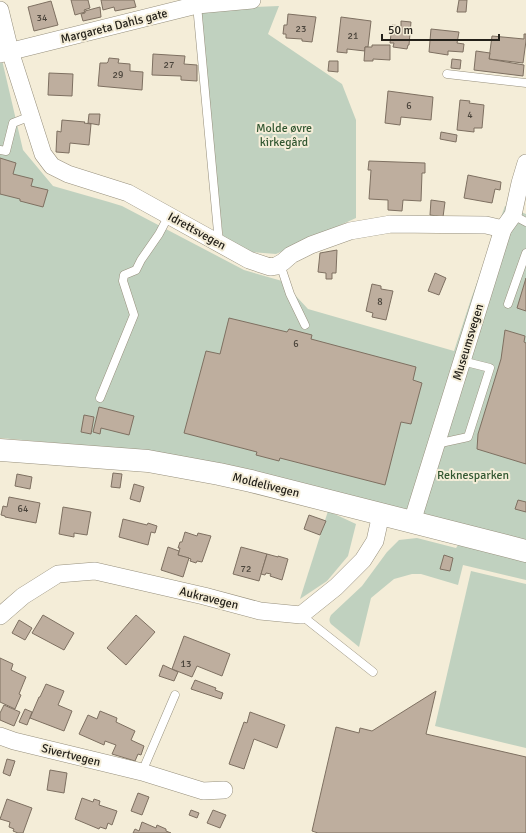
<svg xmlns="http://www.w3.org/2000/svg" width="526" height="833" font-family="Signika,sans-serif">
  <rect width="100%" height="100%" fill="#f4edd8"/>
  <g fill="#c0d1bf">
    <polygon points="279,6 268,34 342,84 356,120 356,218 276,254 251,252 223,237 206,90 200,9"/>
    <polygon points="2,60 23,150 53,186 109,202 122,206 244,270 282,281 308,309 454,351 471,299 505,206 526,214 526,545 148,451 0,438 0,61"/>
    <polygon points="328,511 356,524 348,556 327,581 300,599"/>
    <path d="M417 538 456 548 461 541 526 558V580L463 565 458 585 421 574H412L394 579 371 598 359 647 331 624C329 621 329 619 331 615L362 586 387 552 399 540Z"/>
    <polygon points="471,571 526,584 526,748 435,726"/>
  </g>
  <g fill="#beae9e" stroke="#7e7061">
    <polygon points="71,0 88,0 90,8 84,10 85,12 75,15"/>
    <polygon points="101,0 134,0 136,7 115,11 114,7 103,10"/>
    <polygon points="459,0 467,0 466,12 457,12"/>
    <polygon points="51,1 58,25 34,31 28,7"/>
    <polygon points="100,7 101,17 83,21 81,14 85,13 85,11"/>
    <polygon points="288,14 316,17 312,42 302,41 302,39 286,38 286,34 283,34 284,25 287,25"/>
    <polygon points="341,17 371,21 368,47 365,47 365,51 347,49 347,53 337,52"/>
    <polygon points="401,21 411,22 409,45 408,45 407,49 393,47 394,43 390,43 392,25 401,26"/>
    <polygon points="431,29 459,32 457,43 464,44 463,52 448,51 448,55 429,52"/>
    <polygon points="524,34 526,34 526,41 523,63 489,59 492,36 524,39"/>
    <polygon points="372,45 390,45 390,60 373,59 373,61 364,61 365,47 372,47"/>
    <polygon points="476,51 490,53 489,59 524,65 523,76 474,70"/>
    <polygon points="153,54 185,56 184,64 197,65 197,81 181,80 181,76 152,75"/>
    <polygon points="109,58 119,59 118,63 130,64 130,71 143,72 142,90 98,86 100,63 107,63 108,62"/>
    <polygon points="452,59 461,60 460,69 451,68"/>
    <polygon points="329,61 338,61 338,72 328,71"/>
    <polygon points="49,73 73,74 72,96 48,95"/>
    <polygon points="388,91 433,97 431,120 401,117 400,125 385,123"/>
    <polygon points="460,100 470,101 469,103 484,105 482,128 474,128 474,132 457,130"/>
    <polygon points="89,114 100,114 99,125 88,123"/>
    <polygon points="62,120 85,122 84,123 91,124 89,145 70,143 69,153 56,152 57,131 61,132"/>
    <polygon points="441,132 457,135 456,142 440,139"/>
    <polygon points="0,158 16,163 13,174 33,179 31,186 48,190 43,207 20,201 20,199 0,194"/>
    <polygon points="369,161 425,163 425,173 422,173 421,201 403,200 402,211 388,210 388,200 369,199 371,170 368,170"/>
    <polygon points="468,175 501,182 500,190 495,189 492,203 464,198"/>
    <polygon points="431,200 445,202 443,217 430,215"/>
    <polygon points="337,250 336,273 332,273 332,279 326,279 326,273 318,272 320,253"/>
    <polygon points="435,273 446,278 439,295 428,291"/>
    <polygon points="526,278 526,311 517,308"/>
    <polygon points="372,284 381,286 381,289 393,291 386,320 372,317 373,313 366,311"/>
    <polygon points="229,318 287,332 289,329 312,335 311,339 416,367 413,380 422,383 411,424 401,422 385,485 280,458 279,461 256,455 257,452 184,433 206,351 220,354"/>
    <polygon points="505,330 525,336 524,342 526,343 526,464 477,449 478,434 501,359"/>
    <polygon points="99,407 134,416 129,435 101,428 100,434 93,432"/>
    <polygon points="84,415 94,417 91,434 81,432"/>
    <polygon points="113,473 122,474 120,488 111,487"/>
    <polygon points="17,474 32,477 30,489 15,486"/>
    <polygon points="134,484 144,487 140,502 130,499"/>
    <polygon points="9,497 40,503 36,523 5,517 5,516 1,515 3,506 7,507"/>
    <polygon points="518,500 526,502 526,512 515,509"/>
    <polygon points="63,507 91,512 87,535 74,533 74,537 59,534"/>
    <polygon points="309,515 326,521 320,535 304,529"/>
    <polygon points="123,519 147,525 148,523 157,526 155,533 151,532 148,545 119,537"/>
    <polygon points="185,532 197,536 198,533 211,536 202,562 197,561 196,563 190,561 191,559 178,555 180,548 178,548 180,542 182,542"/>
    <polygon points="168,547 179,551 178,555 189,558 183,577 161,570"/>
    <polygon points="241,547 267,554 259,581 233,574"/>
    <polygon points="267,554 278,557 278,556 288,559 282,580 270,576 271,574 266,573 265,575 261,574"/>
    <polygon points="444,555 453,558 450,571 440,569"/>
    <polygon points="43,615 74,633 64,650 32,633"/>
    <polygon points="136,615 155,632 126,665 107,648"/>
    <polygon points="19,620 32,628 25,640 12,633"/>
    <polygon points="184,636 230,654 222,676 197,666 192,677 172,669"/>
    <polygon points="0,658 13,664 11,670 26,677 19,694 21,695 15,709 0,702"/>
    <polygon points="163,665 178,672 174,681 159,676"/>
    <polygon points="195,680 216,688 215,690 223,693 221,699 191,689"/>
    <polygon points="46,684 64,691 58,705 72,711 64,731 30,718 39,697 40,697"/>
    <polygon points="436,691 426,734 526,757 526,833 318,833 312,831 336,727 359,733 360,728 372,731"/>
    <polygon points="4,705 20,712 14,726 0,720 0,713"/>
    <polygon points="25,709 32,712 27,725 19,722"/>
    <polygon points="100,711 117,718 116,722 135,731 131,740 144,746 141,755 138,754 135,761 112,754 116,745 105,741 104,745 79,734 88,715 97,719"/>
    <polygon points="250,712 285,725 277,748 254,739 244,769 229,764 244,722 247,723"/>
    <polygon points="7,759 15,761 10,776 3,773"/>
    <polygon points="50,770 67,773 64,793 47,790"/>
    <polygon points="138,793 149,797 142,815 131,811"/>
    <polygon points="82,798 93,802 94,799 100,801 99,805 117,811 112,825 108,823 106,829 100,827 99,829 75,819"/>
    <polygon points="7,799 32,808 23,833 18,833 13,831 14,829 9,827 10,822 0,819"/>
    <polygon points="191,810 199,813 197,818 189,815"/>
    <polygon points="213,810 226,815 220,828 207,823"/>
    <polygon points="142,822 156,828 157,825 166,829 166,831 171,833 133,833 135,829 139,831"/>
  </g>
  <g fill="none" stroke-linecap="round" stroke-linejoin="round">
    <g stroke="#97907d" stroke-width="9">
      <g id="lane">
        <polyline points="197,5 219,243"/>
        <polyline points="447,74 526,83"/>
        <polyline points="0,150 6,151 13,123 31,116"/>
        <polyline points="513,215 526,222"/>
        <polyline points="280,264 290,294 305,325"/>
        <polyline points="508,304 526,253"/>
        <polyline points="100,398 134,315 123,281 124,275 136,270 141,260 159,234 169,215"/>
        <polyline points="436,444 468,437 490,368 462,361"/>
        <polyline points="301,615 373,672"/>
        <polyline points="142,772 175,695"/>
      </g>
    </g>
    <g stroke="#97907d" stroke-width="18">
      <g id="street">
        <polyline points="0,10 10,51 43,154 52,166 68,174 128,193 249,260 270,267 276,266 283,262 291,255 311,245 350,231 391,224 486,225 503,229"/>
        <polyline points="0,54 197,5 252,0"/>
        <polyline points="412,522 503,229 513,215 520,183 526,163"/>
        <polyline points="0,616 23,596 58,574 95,571 204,596 260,611 301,615 336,587 363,560 375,541 381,514"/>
        <polyline points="0,736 14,741 142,772 203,791 224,790"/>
      </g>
    </g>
    <g stroke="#97907d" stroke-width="23">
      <polyline id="secondary" points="0,450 148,461 219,474 251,481 526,551"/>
    </g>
    <use href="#lane" stroke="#fff" stroke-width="8"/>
    <use href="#street" stroke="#fff" stroke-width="17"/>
    <use href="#secondary" stroke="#fff" stroke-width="22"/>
  </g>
  <g text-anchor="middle" stroke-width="4" stroke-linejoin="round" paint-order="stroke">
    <g font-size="10" fill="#4a443b">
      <text x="42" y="21">34</text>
      <text x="301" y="32">23</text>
      <text x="353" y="39">21</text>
      <text x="169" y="68">27</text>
      <text x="118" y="78">29</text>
      <text x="409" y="109">6</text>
      <text x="470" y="118">4</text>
      <text x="380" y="305">8</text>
      <text x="296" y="347">6</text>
      <text x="23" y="512">64</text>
      <text x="246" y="572">72</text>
      <text x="186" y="667">13</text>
    </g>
    <g font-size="12" fill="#24211a" stroke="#f4edd8">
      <text transform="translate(114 26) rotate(-14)" y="4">Margareta Dahls gate</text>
      <text transform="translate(197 231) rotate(29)" y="4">Idrettsvegen</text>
      <text transform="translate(468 342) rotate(-73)" y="4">Museumsvegen</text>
      <text transform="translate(266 485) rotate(14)" y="4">Moldelivegen</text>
      <text transform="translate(209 598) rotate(14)" y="4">Aukravegen</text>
      <text transform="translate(71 755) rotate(14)" y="4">Sivertvegen</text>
    </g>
    <g font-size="12" fill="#325731" stroke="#f4edd8">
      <text x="284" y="132">Molde øvre<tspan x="284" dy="14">kirkegård</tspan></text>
      <text x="473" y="479">Reknesparken</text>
    </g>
  </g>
  <path d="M382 34v6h117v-6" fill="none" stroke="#24211a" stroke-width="2"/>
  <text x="388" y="34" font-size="12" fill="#24211a" stroke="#f4edd8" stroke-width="3" paint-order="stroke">50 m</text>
</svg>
